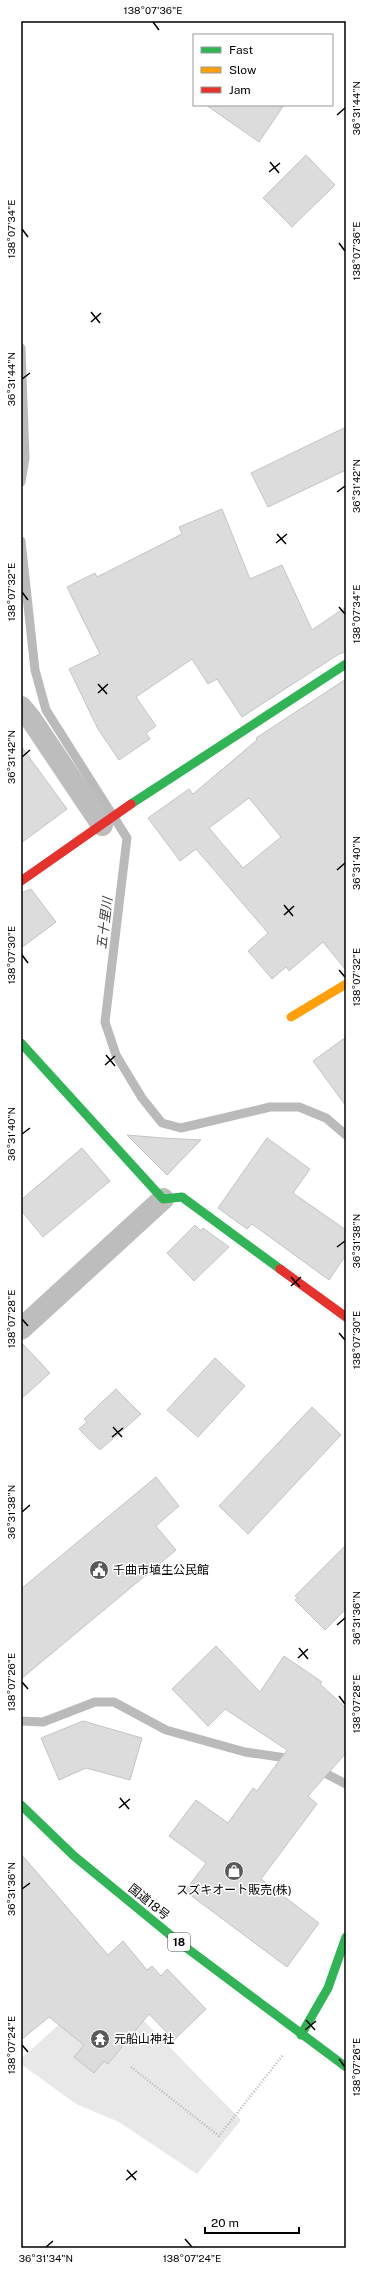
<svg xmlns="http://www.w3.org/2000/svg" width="367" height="2269" font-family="'Public Sans','Noto Sans JP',sans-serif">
  <rect width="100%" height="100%" fill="#fff"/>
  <polygon fill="#e8e8e8" points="106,1982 241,2120 197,2174 119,2122 76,2104 21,2064 21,2059"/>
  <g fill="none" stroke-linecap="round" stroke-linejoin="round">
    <g stroke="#bababa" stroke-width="9">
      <polyline points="21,348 25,458 21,482"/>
      <polyline points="21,541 35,670 46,710 127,838 105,1022 116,1055 142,1098 162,1123 181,1128 270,1107 299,1107 326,1118 346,1135"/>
      <polyline points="21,1721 43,1722 95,1702 114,1702 166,1730 245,1752 293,1759"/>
      <polyline points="317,1769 346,1784"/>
    </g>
  </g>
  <g fill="#dcdcdc" stroke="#c4c4c4" fill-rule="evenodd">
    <polygon points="206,105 284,105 259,142"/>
    <polygon points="306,155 335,185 292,227 263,198"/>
    <polygon points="346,427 346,470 268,507 251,473"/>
    <polygon points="222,509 250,579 282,565 312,630 346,607 346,652 339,654 242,717 217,679 208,684 192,659 136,697 156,726 146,733 150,739 119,760 98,729 69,669 100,654 67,587 95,573 97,577 176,537 182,534 179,527"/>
    <path d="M346 679V970L323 942 289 971 286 967 272 979 248 951 268 933 196 849 180 861 148 818 189 789 193 794 257 740 256 738ZM249 798 281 837 243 868 209 828Z"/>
    <polygon points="21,746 67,809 21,843"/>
    <polygon points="31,889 56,922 21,948 21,893"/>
    <polygon points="346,1037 346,1106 313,1061"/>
    <polygon points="127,1135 163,1138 201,1140 167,1175"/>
    <polygon points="267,1138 310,1169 293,1193 346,1230 346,1255 329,1280 252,1224 247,1229 218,1208"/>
    <polygon points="82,1148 110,1181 43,1237 21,1210 21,1200"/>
    <polygon points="195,1225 201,1231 203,1228 229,1247 194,1281 167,1253"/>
    <polygon points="21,1342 50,1373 21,1399"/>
    <polygon points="215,1358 245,1386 198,1437 167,1410"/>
    <polygon points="116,1389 141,1414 100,1450 79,1429 87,1422 84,1419"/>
    <polygon points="312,1407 341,1435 248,1534 219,1506"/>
    <polygon points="156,1477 179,1506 156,1526 176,1550 21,1679 21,1589"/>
    <polygon points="346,1545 346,1609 325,1630 295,1600 298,1598 295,1596"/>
    <polygon points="216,1646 260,1692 284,1656 322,1682 320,1684 346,1708 346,1753 308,1796 317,1804 261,1879 319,1923 287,1967 185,1891 206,1863 169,1836 196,1800 228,1823 253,1788 257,1791 287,1750 225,1709 208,1726 172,1689"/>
    <polygon points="83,1721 142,1738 130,1780 86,1768 59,1780 41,1738"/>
    <polygon points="21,1854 108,1955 123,1941 147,1970 152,1966 161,1976 167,1969 206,2009 174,2040 149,2014 108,2064 104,2061 94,2073 74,2057 84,2045 49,2017 21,2040"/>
  </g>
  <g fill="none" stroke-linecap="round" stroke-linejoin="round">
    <polyline stroke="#b8b8b8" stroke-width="2.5" stroke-dasharray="1 2" stroke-linecap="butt" points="131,2067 219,2136 283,2055"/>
    <g stroke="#bdbdbd" stroke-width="22">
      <polyline points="21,707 31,719 102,825"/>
      <polyline points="21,1329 163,1199"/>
    </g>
    <g stroke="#30b455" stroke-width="9">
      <polyline points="131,804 346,664"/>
      <polyline points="21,1043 163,1199 182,1197 280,1269"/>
      <polyline points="21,1805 74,1856 180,1943 346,2067"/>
      <polyline points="301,2035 328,1988 346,1937"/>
    </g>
    <polyline stroke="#ff9f0a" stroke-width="9" points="291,1017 346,984"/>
    <g stroke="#e5322d" stroke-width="9">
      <polyline points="21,881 131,804"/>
      <polyline points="280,1269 346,1317"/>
    </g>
  </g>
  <path fill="none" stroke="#000" stroke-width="1.5" d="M153 22 159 30M337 115 345 108M270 162 279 173M269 172 280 163M22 229 28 237M339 243 345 251M91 312 100 323M91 322 101 313M22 379 30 373M337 492 345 486M277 534 286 544M276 543 287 534M22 592 28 600M339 607 345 614M98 684 107 694M98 693 108 684M22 757 30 750M337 870 345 863M284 905 293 916M284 915 294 906M22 955 28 963M339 970 345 977M106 1055 115 1066M105 1065 115 1056M22 1134 30 1128M337 1247 345 1241M291 1277 300 1287M291 1286 301 1277M22 1319 28 1326M339 1333 345 1340M113 1427 122 1437M112 1437 123 1428M22 1512 30 1505M337 1625 345 1618M299 1648 308 1659M298 1658 308 1649M22 1682 28 1689M339 1696 345 1704M120 1798 129 1809M119 1808 130 1799M22 1889 30 1883M306 2020 315 2030M305 2030 316 2021M22 2045 28 2052M339 2059 345 2067M127 2170 136 2180M126 2180 137 2171M185 2239 192 2247M46 2247 53 2241"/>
  <defs>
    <g id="civic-disc" transform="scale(1)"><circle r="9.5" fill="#595959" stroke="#fff"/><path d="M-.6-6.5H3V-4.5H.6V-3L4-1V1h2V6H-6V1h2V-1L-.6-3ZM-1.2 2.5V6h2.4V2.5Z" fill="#fff"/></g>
    <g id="shop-disc" transform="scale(1)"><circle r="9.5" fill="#595959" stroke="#fff"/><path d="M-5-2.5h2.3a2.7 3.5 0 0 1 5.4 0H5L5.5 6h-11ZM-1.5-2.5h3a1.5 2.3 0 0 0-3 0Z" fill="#fff"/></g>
    <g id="temple-disc" transform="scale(1)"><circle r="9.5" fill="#595959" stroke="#fff"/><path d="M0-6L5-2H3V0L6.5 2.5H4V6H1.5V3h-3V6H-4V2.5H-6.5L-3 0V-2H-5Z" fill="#fff"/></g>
  </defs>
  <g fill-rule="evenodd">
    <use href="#civic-disc" x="99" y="1570"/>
    <use href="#shop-disc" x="234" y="1871"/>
    <use href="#temple-disc" x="100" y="2039"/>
  </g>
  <g text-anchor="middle" stroke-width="3" stroke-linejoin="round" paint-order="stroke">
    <rect fill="#fff" stroke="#4c4c4c" stroke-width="1" x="168" y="1933" width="22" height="18" rx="3"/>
    <g font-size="11" font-weight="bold" fill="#000">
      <text x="179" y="1946">18</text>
    </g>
    <g font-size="12" fill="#000" stroke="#fff" text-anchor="start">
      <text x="113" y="1574">千曲市埴生公民館</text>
      <text x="234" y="1894" text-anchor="middle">スズキオート販売(株)</text>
      <text x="114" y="2043">元船山神社</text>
    </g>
    <g font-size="12" fill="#000" stroke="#fff">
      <text transform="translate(149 1902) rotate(39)" y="4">国道18号</text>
    </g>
    <g font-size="13" font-style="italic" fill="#3e3e3e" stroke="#fff">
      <text transform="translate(104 923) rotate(-83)" y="5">五十里川</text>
    </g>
  </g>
  <rect width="367" height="2269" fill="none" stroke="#ffffff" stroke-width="44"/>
  <rect x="193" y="34" width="140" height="72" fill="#ffffff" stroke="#999999"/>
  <rect x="201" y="47" width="20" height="6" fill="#30b455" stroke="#999999"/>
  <text x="229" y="54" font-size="12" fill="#000000">Fast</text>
  <rect x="201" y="67" width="20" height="6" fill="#ff9f0a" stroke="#999999"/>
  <text x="229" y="74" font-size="12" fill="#000000">Slow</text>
  <rect x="201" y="87" width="20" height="6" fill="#e5322d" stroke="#999999"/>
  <text x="229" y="94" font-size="12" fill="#000000">Jam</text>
  <path d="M205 2227v6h94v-6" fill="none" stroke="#000000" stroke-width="2"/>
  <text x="211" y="2227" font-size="12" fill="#000000" stroke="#ffffff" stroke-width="3" paint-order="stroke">20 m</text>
  <rect x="22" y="22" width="323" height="2225" fill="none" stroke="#000" stroke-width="1.5"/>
  <g font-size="10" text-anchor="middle" fill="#000">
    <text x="153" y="14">138°07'36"E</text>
    <text transform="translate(356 108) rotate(-90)" y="4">36°31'44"N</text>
    <text transform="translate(11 229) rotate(-90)" y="4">138°07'34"E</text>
    <text transform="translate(356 251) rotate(-90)" y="4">138°07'36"E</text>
    <text transform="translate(11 379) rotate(-90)" y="4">36°31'44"N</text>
    <text transform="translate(356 486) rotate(-90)" y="4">36°31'42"N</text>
    <text transform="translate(11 592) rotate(-90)" y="4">138°07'32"E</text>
    <text transform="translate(356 614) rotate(-90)" y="4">138°07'34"E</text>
    <text transform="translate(11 757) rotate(-90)" y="4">36°31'42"N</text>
    <text transform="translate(356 863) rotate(-90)" y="4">36°31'40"N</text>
    <text transform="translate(11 955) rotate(-90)" y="4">138°07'30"E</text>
    <text transform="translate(356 977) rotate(-90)" y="4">138°07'32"E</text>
    <text transform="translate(11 1134) rotate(-90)" y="4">36°31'40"N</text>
    <text transform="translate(356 1241) rotate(-90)" y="4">36°31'38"N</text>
    <text transform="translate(11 1319) rotate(-90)" y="4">138°07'28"E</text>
    <text transform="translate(356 1340) rotate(-90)" y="4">138°07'30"E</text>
    <text transform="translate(11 1512) rotate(-90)" y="4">36°31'38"N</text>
    <text transform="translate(356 1618) rotate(-90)" y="4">36°31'36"N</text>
    <text transform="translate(11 1682) rotate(-90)" y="4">138°07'26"E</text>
    <text transform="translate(356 1704) rotate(-90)" y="4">138°07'28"E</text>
    <text transform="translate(11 1889) rotate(-90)" y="4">36°31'36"N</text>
    <text transform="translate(11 2045) rotate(-90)" y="4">138°07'24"E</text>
    <text transform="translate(356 2067) rotate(-90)" y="4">138°07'26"E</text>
    <text x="46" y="2262">36°31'34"N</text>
    <text x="192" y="2262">138°07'24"E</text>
  </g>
</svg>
